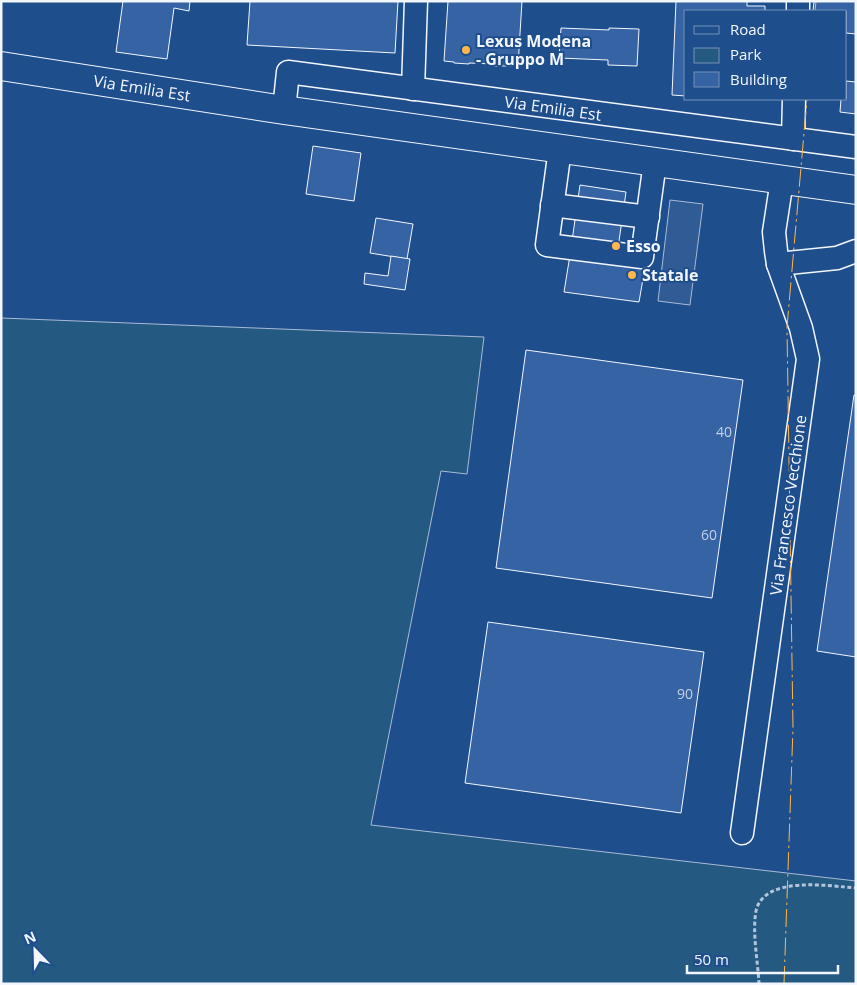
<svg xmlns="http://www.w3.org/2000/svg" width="857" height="985" font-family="'Open Sans',sans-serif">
  <rect width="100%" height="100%" fill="#1f4e8c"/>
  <polygon fill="#245a82" stroke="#a8bbd7" points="1,318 484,337 467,474 441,471 371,825 856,881 856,984 1,984"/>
  <polygon fill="#305b95" stroke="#a8bbd7" points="670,200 703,204 690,305 658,301"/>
  <g fill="#3563a3" stroke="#f2f6ff">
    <polygon points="123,1 190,1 189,11 174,8 167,59 116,52"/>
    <polygon points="250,1 398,1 395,53 247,45"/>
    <polygon points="448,1 522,1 518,66 494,66 494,64 469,63 469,64 454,63 454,62 444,61"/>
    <polygon points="676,1 747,1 747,6 765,6 765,11 686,11 686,96 672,95"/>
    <polygon points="814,1 856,1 856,34 846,33 846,11 813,11"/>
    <polygon points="561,28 609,30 609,28 639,29 637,66 608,65 608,60 559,58"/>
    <polygon points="846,81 856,82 856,114 840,112 841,99 846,99"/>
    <polygon points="313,146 361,153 354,201 306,194"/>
    <polygon points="580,185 626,192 616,262 570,255"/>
    <polygon points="376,218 413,224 407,259 370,253"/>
    <polygon points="570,255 645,267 639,302 564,292"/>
    <polygon points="391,256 410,259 405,290 364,284 365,273 388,276"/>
    <polygon points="526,350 743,380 712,598 496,568"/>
    <polygon points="854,395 856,395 856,657 817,651"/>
    <polygon points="488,622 704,652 681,813 465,783"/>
  </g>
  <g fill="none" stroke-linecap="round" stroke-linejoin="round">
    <g stroke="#f2f6ff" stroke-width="25">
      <g id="minor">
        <polyline points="798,11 798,1"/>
        <polyline points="413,89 416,1"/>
        <polyline points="284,110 288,72 856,147"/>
        <polyline points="793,139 794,99"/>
        <polyline points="560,149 547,245 642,257 655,162"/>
        <polyline points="552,205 648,217"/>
        <polyline points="778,264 837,258 856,251"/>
        <polyline points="742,833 808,359 801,328 778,264 776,251 774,232 782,180"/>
      </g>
    </g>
    <g stroke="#f2f6ff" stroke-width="30">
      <polyline id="major" points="1,66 284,110 856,190"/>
    </g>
    <path stroke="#b3c4dc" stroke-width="3" stroke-dasharray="4 2.5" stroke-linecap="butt" d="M759 984C758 962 752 933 756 911 764 875 829 886 856 888"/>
    <use href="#minor" stroke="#1f4e8c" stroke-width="22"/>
    <use href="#major" stroke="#1f4e8c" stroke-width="28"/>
    <g stroke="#ffb74d" stroke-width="1" stroke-dasharray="18 4 2.5 4" stroke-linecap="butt">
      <polyline points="815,11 816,1"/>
      <polyline points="784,984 793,728 787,327 807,99"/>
    </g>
  </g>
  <g fill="#ffb74d" stroke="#1f4e8c" stroke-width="2">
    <circle cx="466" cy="50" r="5"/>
    <circle cx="616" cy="246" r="5"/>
    <circle cx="632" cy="275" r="5"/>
  </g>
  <g text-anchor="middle" stroke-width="4" stroke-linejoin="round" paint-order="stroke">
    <g font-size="14" fill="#c3d1e8">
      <text x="724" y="437">40</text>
      <text x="709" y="540">60</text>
      <text x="685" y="699">90</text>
    </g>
    <g font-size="16" font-weight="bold" fill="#f2f6ff" stroke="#1f4e8c" text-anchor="start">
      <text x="476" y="47">Lexus Modena<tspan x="476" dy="18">- Gruppo M</tspan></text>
      <text x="626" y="252">Esso</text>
      <text x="642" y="281">Statale</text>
    </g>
    <g font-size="16" fill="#f2f6ff" stroke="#1f4e8c">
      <text transform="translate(142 88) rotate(9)" y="6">Via Emilia Est</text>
      <text transform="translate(553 108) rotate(8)" y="6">Via Emilia Est</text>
      <text transform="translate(788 505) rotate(-82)" y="6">Via Francesco Vecchione</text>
    </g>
  </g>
  <rect width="857" height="985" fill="none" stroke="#f2f6ff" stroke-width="5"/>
  <rect x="684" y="10" width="162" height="90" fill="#1f4e8c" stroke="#7391ba"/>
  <rect x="694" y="26" width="25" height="8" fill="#1f4e8c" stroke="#7391ba"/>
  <text x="730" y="35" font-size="15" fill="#f2f6ff">Road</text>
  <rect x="694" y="48" width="25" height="15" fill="#245a82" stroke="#7391ba"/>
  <text x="730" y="60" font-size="15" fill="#f2f6ff">Park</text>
  <rect x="694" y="72" width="25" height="15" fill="#3563a3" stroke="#7391ba"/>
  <text x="730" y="85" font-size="15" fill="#f2f6ff">Building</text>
  <g transform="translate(35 950) rotate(337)" stroke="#1f4e8c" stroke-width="4" paint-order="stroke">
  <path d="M0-4L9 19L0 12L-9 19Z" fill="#f2f6ff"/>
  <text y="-8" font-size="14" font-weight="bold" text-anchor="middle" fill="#f2f6ff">N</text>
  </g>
  <path d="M687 965v8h151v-8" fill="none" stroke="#f2f6ff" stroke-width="2.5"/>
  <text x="694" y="965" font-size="15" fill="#f2f6ff" stroke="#1f4e8c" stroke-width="4" paint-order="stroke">50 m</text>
</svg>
